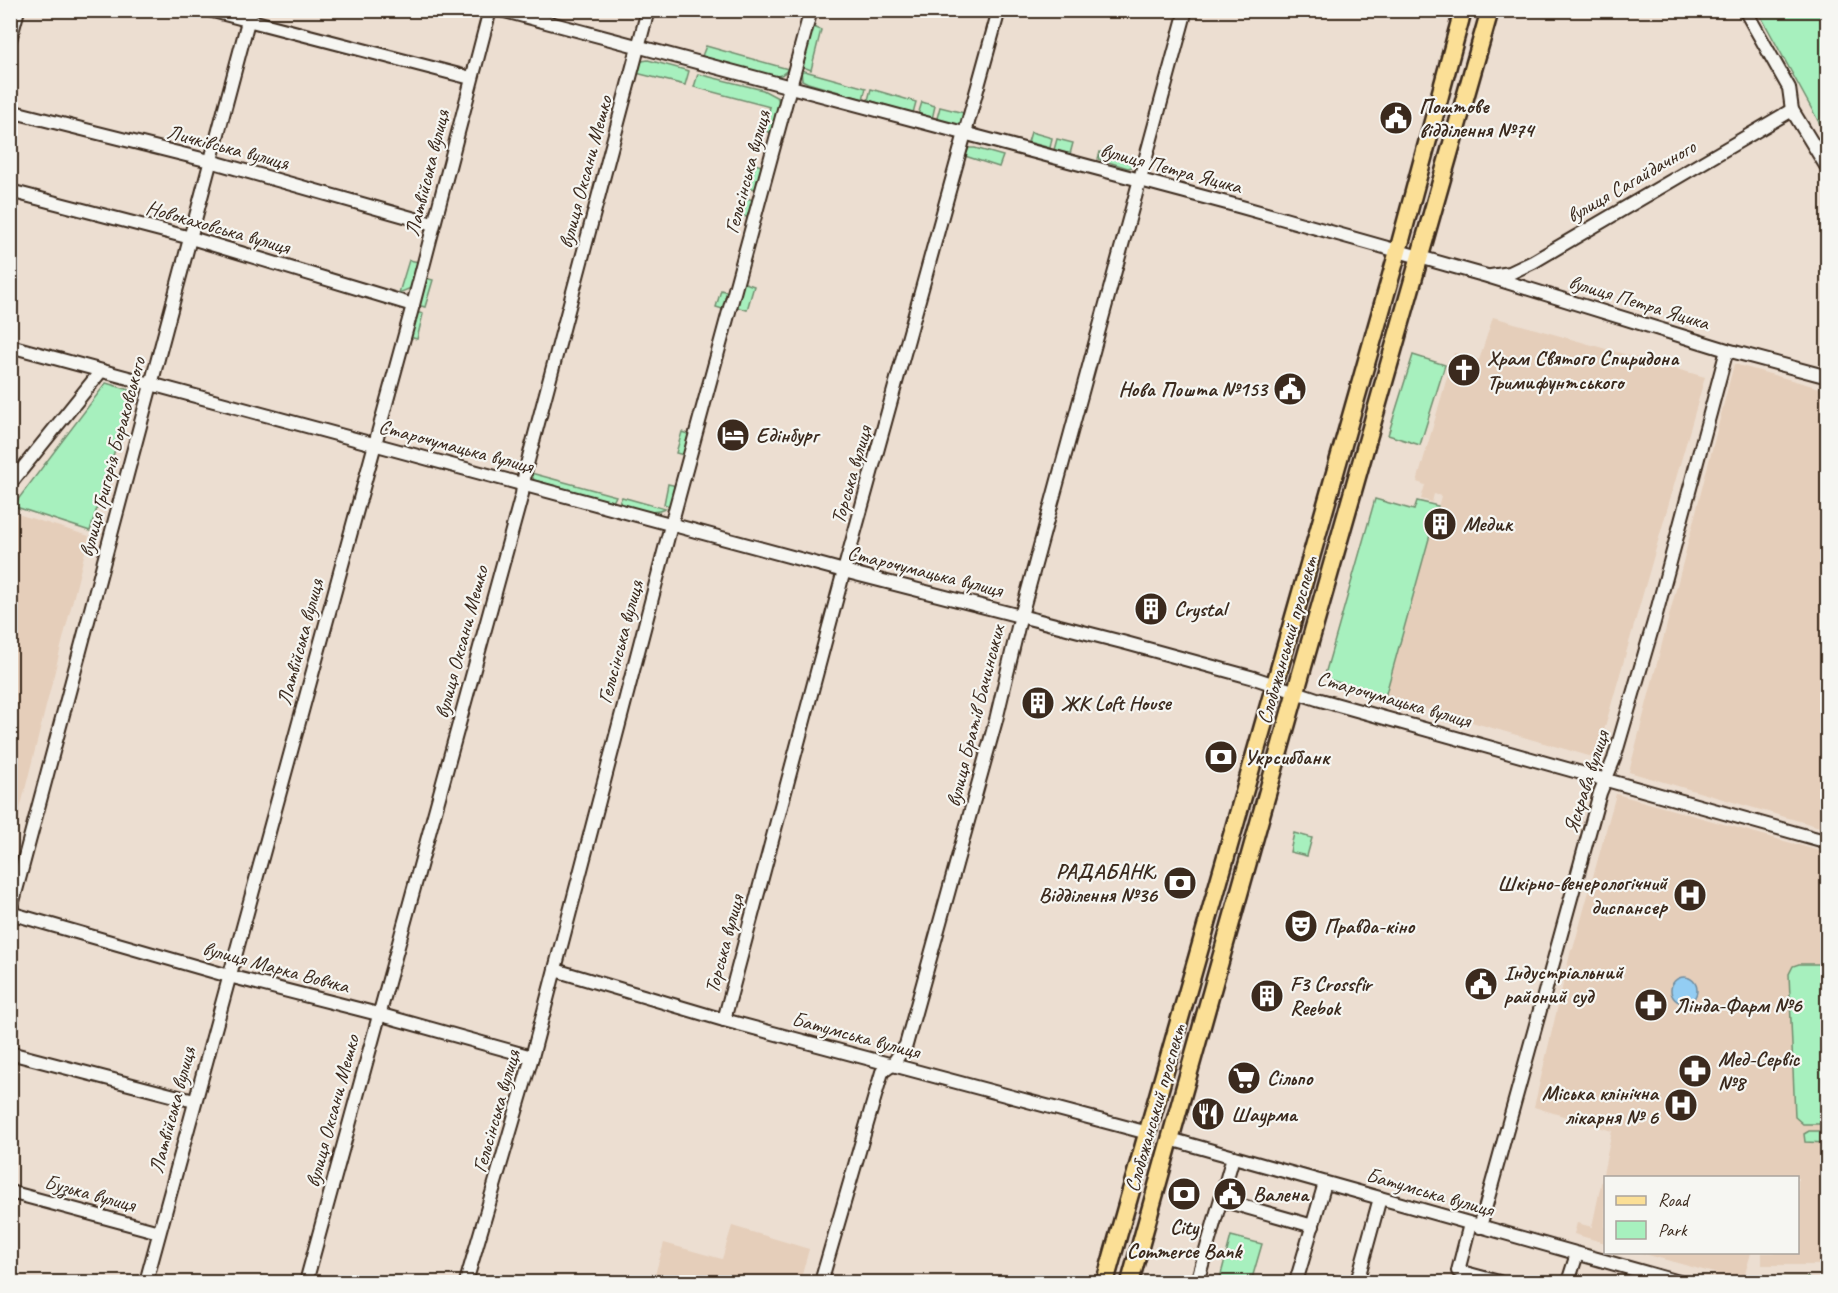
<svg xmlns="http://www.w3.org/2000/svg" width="1838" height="1293" font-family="Caveat,sans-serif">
  <rect width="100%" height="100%" fill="#ecded1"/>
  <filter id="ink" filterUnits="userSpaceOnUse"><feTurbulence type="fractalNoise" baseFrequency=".0167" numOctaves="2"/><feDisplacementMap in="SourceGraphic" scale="12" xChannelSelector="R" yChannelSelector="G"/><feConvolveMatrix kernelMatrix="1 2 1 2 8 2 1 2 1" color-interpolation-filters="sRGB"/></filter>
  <g filter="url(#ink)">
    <g fill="#e5ceba">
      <polygon points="1493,317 1705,377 1596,758 1385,697 1441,496 1434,494 1432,502 1421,499 1425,485 1417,482 1454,353 1479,360"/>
      <polygon points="1734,364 1827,390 1827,829 1629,772"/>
      <polygon points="11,512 89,536 11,845 10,512"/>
      <polygon points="1616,794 1827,853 1827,1265 1762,1265 1762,1253 1798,1252 1798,1178 1606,1178 1605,1243 1574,1234 1577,1223 1592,1227 1612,1131 1534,1107 1571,950 1573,949"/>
      <polygon points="732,1226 809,1249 800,1282 653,1282 664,1243 722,1259"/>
      <polygon points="1641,1253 1751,1253 1743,1281"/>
    </g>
    <g fill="#a7f0be" stroke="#718d6e" stroke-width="1.5">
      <polygon points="1758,11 1827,11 1827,137"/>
      <polygon points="811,26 821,30 811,70 801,66"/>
      <path d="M706 46 788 69C785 73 782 76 776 76 758 76 721 62 702 56Z"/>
      <polygon points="648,60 689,71 685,85 636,73 642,61"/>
      <polygon points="801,70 866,88 863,99 808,83 802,80"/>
      <polygon points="698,74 763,90 778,98 779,108 773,133 764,131 770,107 694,87"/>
      <polygon points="871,89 916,102 913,113 868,100"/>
      <polygon points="922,102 935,106 932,119 918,115"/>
      <polygon points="940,107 968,114 965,122 959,127 936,122"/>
      <polygon points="1031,132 1052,138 1050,148 1028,142"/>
      <polygon points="1057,139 1073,143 1070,154 1054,150"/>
      <polygon points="969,148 975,148 1003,156 999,167 965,156"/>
      <polygon points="1100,152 1128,160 1139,159 1136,166 1128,168 1098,159"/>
      <polygon points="755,164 765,167 758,190 749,187"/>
      <polygon points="745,198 754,200 750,218 740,215"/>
      <polygon points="409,260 419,262 411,288 399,293"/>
      <polygon points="425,278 433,280 425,307 417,305"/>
      <polygon points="742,282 754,286 747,310 736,307"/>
      <polygon points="721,290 730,293 726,310 716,307"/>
      <polygon points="416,312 423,314 417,339 409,337"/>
      <polygon points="1413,355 1445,365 1420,445 1388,435"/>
      <polygon points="106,383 133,391 90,531 13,506"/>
      <polygon points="682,432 690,435 684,455 676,453"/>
      <polygon points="531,473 616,496 613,502 534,480"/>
      <polygon points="668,484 677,486 669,506 664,504"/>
      <path d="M622 497 665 509C651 516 634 508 619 503Z"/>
      <polygon points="1375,499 1414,510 1417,501 1438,506 1385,697 1324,678"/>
      <polygon points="1294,833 1312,838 1307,856 1290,852"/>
      <polygon points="1799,964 1827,964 1827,1124 1803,1124 1795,1117 1789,974 1793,966"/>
      <polygon points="1809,1131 1827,1131 1827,1143 1805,1142 1804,1134"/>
      <polygon points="1231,1236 1262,1244 1251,1282 1219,1282"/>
      <rect x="1758" y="1278" width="50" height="4"/>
    </g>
    <circle fill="#93cdf3" stroke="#708c9e" stroke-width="1.5" cx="1684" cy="990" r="13"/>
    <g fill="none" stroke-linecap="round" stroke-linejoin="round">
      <g stroke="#3b2a1e" stroke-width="16">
        <g id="minor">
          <polyline points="209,10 471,78"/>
          <polyline points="251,10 10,913 229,976 378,1014 532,1057"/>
          <polyline points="501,10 1238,206 1487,276 1727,350 1828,377"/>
          <polyline points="1745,10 1789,88 1792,110 1828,169"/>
          <polyline points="10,40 18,10"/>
          <polyline points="10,111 210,161 433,224"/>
          <polyline points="10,191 191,238 413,305"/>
          <polyline points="1491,276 1510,273 1533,262 1792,110"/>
          <polyline points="10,346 844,571 1126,643 1254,678 1317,699 1828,842"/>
          <polyline points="10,484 101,371"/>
          <polyline points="555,970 724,1020 1148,1133"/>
          <polyline points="724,1020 842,578 999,10"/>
          <polyline points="10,1053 194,1101"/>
          <polyline points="1170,1139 1679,1282"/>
          <polyline points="10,1192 159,1232"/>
          <polyline points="1221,1200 1313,1226"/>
          <polyline points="1470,1224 1458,1271 1499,1282"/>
          <polyline points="1480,1227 1600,793 1614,759 1654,622 1727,350"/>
          <polyline points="146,1282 413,305 490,10"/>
          <polyline points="306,1282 522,494 525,472 648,10"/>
          <polyline points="466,1282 532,1057 675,510 811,10"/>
          <polyline points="821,1282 882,1072 892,1065 906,1045 996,720 1018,627 1186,10"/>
          <polyline points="1197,1282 1233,1157"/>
          <polyline points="1296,1282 1325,1183"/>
          <polyline points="1357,1282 1380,1198"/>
          <polyline points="1568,1282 1577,1254"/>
        </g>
      </g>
      <g stroke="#3b2a1e" stroke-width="21">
        <g id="major">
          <polyline points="1105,1282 1398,251 1463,10"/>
          <polyline points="1130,1282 1296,691 1490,10"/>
        </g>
      </g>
      <use href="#minor" stroke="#f6f6f2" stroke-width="12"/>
      <use href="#major" stroke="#fbdf96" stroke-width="16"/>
    </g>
  </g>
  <defs>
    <g id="civic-disc" transform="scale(1.725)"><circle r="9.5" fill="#3b2a1e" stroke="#f6f6f2"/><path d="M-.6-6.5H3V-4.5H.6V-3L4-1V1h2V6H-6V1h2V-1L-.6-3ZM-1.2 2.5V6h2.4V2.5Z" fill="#fff"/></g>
    <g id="church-disc" transform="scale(1.725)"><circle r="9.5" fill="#3b2a1e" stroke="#f6f6f2"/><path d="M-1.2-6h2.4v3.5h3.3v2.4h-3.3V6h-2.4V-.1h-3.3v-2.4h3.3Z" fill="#fff"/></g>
    <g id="hotel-disc" transform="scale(1.725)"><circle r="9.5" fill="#3b2a1e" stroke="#f6f6f2"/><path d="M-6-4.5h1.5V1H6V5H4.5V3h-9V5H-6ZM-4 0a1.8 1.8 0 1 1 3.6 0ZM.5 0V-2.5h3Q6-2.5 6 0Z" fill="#fff"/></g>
    <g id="building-disc" transform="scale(1.725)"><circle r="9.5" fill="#3b2a1e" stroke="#f6f6f2"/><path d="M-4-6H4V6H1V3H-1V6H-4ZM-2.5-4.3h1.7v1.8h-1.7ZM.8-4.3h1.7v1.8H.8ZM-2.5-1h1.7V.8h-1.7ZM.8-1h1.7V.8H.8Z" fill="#fff"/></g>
    <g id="bank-disc" transform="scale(1.725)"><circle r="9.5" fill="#3b2a1e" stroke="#f6f6f2"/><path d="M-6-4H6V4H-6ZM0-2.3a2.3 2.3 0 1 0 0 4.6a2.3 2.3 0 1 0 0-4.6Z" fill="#fff"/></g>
    <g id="hospital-disc" transform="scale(1.725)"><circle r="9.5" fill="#3b2a1e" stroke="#f6f6f2"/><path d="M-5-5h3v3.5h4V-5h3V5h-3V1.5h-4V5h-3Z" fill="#fff"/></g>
    <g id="theatre-disc" transform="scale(1.725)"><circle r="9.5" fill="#3b2a1e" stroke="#f6f6f2"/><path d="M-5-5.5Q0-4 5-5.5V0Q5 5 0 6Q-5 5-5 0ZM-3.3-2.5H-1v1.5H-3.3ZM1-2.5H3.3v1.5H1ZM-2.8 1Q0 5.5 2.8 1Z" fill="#fff"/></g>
    <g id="pharmacy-disc" transform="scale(1.725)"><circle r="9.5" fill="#3b2a1e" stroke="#f6f6f2"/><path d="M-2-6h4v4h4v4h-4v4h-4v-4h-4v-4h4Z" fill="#fff"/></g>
    <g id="supermarket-disc" transform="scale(1.725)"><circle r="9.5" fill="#3b2a1e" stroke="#f6f6f2"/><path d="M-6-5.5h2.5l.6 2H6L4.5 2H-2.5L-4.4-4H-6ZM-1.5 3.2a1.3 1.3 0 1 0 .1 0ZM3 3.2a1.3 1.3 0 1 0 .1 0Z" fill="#fff"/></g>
    <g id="restaurant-disc" transform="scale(1.725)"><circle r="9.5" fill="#3b2a1e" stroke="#f6f6f2"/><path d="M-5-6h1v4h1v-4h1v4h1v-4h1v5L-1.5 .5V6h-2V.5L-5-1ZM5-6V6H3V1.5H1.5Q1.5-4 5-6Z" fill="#fff"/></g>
  </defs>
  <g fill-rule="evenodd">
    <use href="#civic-disc" x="1396" y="118"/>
    <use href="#church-disc" x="1464" y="370"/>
    <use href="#civic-disc" x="1290" y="389"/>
    <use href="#hotel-disc" x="733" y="435"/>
    <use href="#building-disc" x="1440" y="524"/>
    <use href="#building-disc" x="1151" y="609"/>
    <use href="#building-disc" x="1038" y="703"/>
    <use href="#bank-disc" x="1221" y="757"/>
    <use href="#bank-disc" x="1180" y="883"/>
    <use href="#hospital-disc" x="1690" y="895"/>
    <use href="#theatre-disc" x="1301" y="926"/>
    <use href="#civic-disc" x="1481" y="984"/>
    <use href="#building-disc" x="1267" y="996"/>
    <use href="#pharmacy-disc" x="1651" y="1005"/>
    <use href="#pharmacy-disc" x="1695" y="1071"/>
    <use href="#supermarket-disc" x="1244" y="1078"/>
    <use href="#hospital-disc" x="1681" y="1105"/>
    <use href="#restaurant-disc" x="1208" y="1114"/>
    <use href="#bank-disc" x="1184" y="1194"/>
    <use href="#civic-disc" x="1230" y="1194"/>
  </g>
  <g text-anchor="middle" stroke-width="4.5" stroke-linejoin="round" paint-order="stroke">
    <g font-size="21" font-weight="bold" fill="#3b2a1e" stroke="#f6f6f2" text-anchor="start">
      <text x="1419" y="113">Поштове<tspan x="1419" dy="24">відділення №74</tspan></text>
      <text x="1487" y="365">Храм Святого Спиридона<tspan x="1487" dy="24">Тримифунтського</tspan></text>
      <text x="1267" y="396" text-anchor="end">Нова Пошта №153</text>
      <text x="756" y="442">Едінбург</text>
      <text x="1463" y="531">Медик</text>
      <text x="1174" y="616">Crystal</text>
      <text x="1061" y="710">ЖК Loft House</text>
      <text x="1244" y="764">Укрсиббанк</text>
      <text x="1157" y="878" text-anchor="end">РАДАБАНК,<tspan x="1157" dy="24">Відділення №36</tspan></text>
      <text x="1667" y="890" text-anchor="end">Шкірно-венерологічний<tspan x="1667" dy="24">диспансер</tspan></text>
      <text x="1324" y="933">Правда-кіно</text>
      <text x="1504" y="979">Індустріальний<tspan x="1504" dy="24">районий суд</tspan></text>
      <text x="1290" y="991">F3 Crossfir<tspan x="1290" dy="24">Reebok</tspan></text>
      <text x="1674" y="1012">Лінда-Фарм №6</text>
      <text x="1718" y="1066">Мед-Сервіс<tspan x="1718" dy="24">№8</tspan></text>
      <text x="1267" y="1085">Сільпо</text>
      <text x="1658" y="1100" text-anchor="end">Міська клінічна<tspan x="1658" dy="24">лікарня № 6</tspan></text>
      <text x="1231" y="1121">Шаурма</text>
      <text x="1253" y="1201">Валена</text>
      <text x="1184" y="1234" text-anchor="middle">City<tspan x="1184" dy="24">Commerce Bank</tspan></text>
    </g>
    <g font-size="21" fill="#3b2a1e" stroke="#f6f6f2">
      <text transform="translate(228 147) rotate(15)" y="7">Личківська вулиця</text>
      <text transform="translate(1171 168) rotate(15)" y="7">вулиця Петра Яцика</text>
      <text transform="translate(585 172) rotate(-75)" y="7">вулиця Оксани Мешко</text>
      <text transform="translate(747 172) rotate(-75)" y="7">Гельсінська вулиця</text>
      <text transform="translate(427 173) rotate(-76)" y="7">Латвійська вулиця</text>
      <text transform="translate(1631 181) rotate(-30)" y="7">вулиця Сагайдачного</text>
      <text transform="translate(218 227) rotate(16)" y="7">Новокаховська вулиця</text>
      <text transform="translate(1639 302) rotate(17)" y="7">вулиця Петра Яцика</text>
      <text transform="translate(456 446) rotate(15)" y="7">Старочумацька вулиця</text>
      <text transform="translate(112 457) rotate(-75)" y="7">вулиця Григорія Бораковського</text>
      <text transform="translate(851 475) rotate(-74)" y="7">Торська вулиця</text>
      <text transform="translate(925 571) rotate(14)" y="7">Старочумацька вулиця</text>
      <text transform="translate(1287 640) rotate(-74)" y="7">Слобожанський проспект</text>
      <text transform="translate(300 642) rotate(-75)" y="7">Латвійська вулиця</text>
      <text transform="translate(461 642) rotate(-75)" y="7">вулиця Оксани Мешко</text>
      <text transform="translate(620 642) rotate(-75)" y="7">Гельсінська вулиця</text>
      <text transform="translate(1394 699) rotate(16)" y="7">Старочумацька вулиця</text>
      <text transform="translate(975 716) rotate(-76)" y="7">вулиця Братів Бачинських</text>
      <text transform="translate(1586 782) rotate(-72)" y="7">Яскрава вулиця</text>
      <text transform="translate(724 944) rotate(-75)" y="7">Торська вулиця</text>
      <text transform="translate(276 967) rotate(15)" y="7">вулиця Марка Вовчка</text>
      <text transform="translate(856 1035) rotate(15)" y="7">Батумська вулиця</text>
      <text transform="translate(1155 1108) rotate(-74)" y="7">Слобожанський проспект</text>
      <text transform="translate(172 1110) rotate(-75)" y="7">Латвійська вулиця</text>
      <text transform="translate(332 1111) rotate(-75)" y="7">вулиця Оксани Мешко</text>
      <text transform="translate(496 1111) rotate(-74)" y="7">Гельсінська вулиця</text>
      <text transform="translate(1430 1192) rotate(16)" y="7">Батумська вулиця</text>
      <text transform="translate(90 1193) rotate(15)" y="7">Бузька вулиця</text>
    </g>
  </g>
  <rect width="1838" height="1293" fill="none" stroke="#f6f6f2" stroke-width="36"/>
  <rect x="18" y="18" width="1802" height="1257" fill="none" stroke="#3b2a1e" stroke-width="2" filter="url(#ink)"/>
  <rect x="1604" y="1176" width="195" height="78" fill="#f6f6f2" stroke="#aba49d" stroke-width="1.5"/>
  <rect x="1616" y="1196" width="30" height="9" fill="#fbdf96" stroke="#aba49d" stroke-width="1.5"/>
  <text x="1658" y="1206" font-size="18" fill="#3b2a1e">Road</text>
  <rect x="1616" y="1221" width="30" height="18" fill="#a7f0be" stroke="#aba49d" stroke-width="1.5"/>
  <text x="1658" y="1236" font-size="18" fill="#3b2a1e">Park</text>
</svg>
